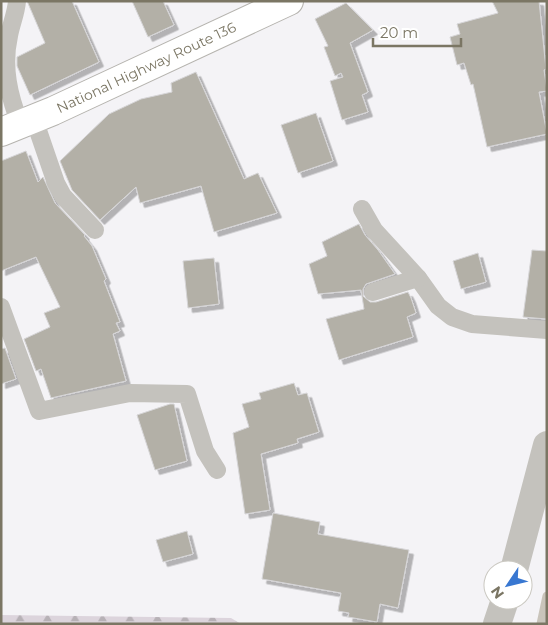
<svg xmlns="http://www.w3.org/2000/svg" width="548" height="625" font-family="Montserrat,sans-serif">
  <defs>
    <pattern id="forest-firs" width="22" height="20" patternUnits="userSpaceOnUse" patternTransform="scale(1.25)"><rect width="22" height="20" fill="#dcd4dc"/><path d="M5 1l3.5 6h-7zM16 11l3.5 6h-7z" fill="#b7b1b6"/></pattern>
    <filter id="shadow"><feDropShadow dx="4.5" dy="4.5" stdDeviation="0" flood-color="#0004"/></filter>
  </defs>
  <rect width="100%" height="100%" fill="#f4f3f6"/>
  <polygon fill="url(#forest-firs)" points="1,615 231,618 241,624 1,624"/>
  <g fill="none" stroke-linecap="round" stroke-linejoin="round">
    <polyline stroke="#c9c4bb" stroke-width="9" points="541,624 547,596"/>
  </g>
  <g fill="#b3b0a7" stroke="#d6d5d7" filter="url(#shadow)">
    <polygon points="27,1 72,1 99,62 30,95 17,66 17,57 45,43"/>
    <polygon points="132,1 163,1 174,25 148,37"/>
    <polygon points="492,1 539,1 546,69 544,70 547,91 539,92 547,134 487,147 473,84 471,85 464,63 457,65 450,37 460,34 457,24 498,13"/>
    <polygon points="346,3 373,30 350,43 368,92 362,95 368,112 342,120 330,81 343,77 341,73 335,76 324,47 328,46 315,19"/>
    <polygon points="196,72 244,179 258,173 277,213 214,232 201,186 140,203 136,187 100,220 72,190 60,161 109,114 141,99 172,92 171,83"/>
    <polygon points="316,113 333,161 298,173 281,125"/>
    <polygon points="26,151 38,182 43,177 55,203 85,235 84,236 92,246 106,279 104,281 120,322 116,323 120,331 113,334 126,381 51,398 41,369 36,371 24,339 50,327 44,313 60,307 36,257 1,271 1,161"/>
    <polygon points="359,224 365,235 378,250 395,274 366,284 363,289 363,296 370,302 376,302 408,292 411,298 416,313 407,317 413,337 339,360 326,319 364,309 361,290 318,294 309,264 327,256 322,242"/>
    <polygon points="532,250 547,251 547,319 523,317"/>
    <polygon points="478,253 486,282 461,289 453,261"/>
    <polygon points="214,258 219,304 188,308 183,261"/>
    <polygon points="5,348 16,379 1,384 1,349"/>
    <polygon points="294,383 298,395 307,393 319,432 297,439 298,443 261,454 270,510 245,514 233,433 249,427 242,404 261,399 259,393"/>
    <polygon points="170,404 174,404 187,461 155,470 137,415"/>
    <polygon points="273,513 320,522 318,534 409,550 398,608 380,604 377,622 348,617 349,613 338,611 341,593 262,579"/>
    <polygon points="187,531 193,554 163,562 156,540"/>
  </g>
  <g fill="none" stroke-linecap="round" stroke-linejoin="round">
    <g stroke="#b6b4af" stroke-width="30">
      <g id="highway">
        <path id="s1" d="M1 132 53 111 289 1"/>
      </g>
    </g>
    <g stroke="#c4c2bd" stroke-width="18">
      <path d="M17 1C16 14 11 24 9 36 2 67 9 96 20 124"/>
      <polyline points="34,119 56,183 63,196 95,230"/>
      <polyline points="362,209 374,230 418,278 438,306 452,317 472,324 547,330"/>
      <polyline points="373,292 418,278"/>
      <polyline points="1,307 39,411 130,393 187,394 205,451 217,470"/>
    </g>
    <g stroke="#c4c2bd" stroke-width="28">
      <polyline points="514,570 547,445"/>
      <polyline points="497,624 505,600"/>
    </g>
    <use href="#highway" stroke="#fff" stroke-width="28"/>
  </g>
  <g text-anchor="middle" stroke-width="5" stroke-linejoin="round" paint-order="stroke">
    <g font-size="14" fill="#7b7664" stroke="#fff">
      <text dy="5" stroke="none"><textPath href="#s1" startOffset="159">National Highway Route 136</textPath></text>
    </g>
  </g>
  <rect width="548" height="625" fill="none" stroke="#7b7664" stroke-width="5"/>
  <g transform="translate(508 585) rotate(235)"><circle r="24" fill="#ffffff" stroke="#cac8c1"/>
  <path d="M0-4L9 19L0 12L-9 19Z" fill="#3877d1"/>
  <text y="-8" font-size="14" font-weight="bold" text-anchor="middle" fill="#7b7664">N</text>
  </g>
  <path d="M373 38v8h88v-8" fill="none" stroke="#7b7664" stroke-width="2.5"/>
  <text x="380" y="38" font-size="15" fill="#7b7664" stroke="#ffffff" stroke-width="4" paint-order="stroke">20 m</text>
</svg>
